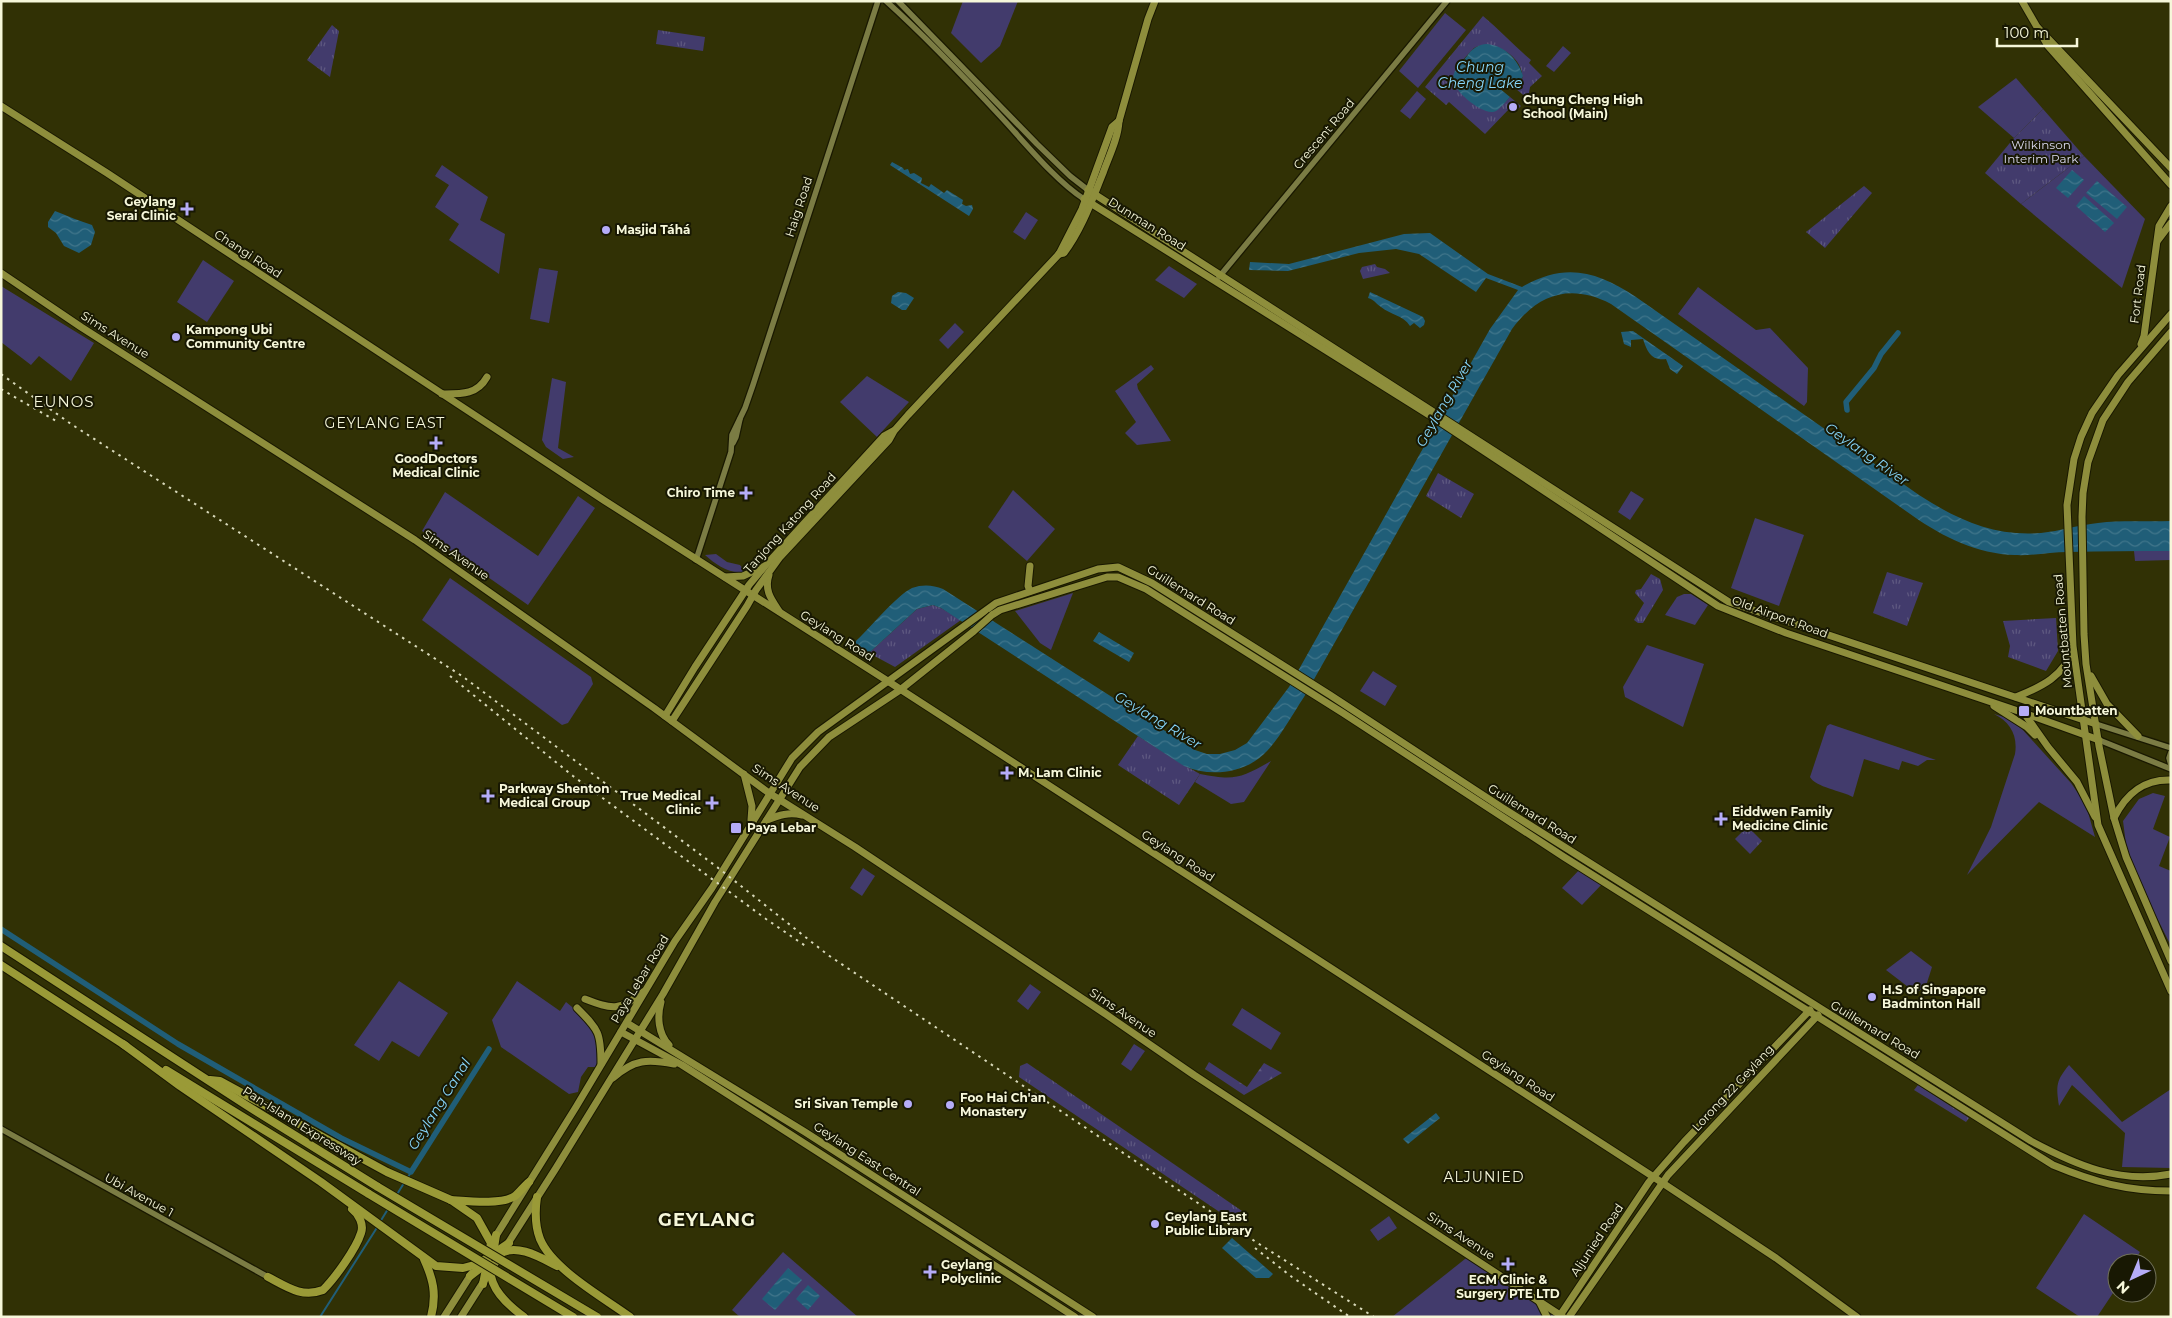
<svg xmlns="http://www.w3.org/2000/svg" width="2172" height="1318" font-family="Montserrat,sans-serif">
  <defs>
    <pattern id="forest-firs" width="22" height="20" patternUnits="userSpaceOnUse" patternTransform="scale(1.25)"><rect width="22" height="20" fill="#423b6c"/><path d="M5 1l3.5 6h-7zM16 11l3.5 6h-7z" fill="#5e5880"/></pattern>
    <pattern id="park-tufts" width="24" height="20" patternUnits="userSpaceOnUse" patternTransform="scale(1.25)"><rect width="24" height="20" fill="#423b6c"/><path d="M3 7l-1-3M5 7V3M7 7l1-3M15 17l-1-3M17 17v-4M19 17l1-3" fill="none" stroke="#5e5880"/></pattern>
    <pattern id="water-waves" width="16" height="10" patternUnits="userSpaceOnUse" patternTransform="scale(1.25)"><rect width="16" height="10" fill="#205e78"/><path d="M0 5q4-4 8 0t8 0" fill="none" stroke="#41768b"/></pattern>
  </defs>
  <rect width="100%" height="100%" fill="#313105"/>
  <g fill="#423b6c">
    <polygon points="963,1 1018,1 1000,46 981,63 951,33"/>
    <polygon points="1445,13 1466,30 1418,88 1399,71"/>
    <polygon points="1563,46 1571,53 1554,72 1546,66"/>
    <polygon points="2016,78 2043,109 2014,138 1978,107"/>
    <polygon points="1417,91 1426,99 1410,119 1400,111"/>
    <polygon points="2084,156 2145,219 2122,288 2021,204"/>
    <polygon points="442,165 488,197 480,220 505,234 499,274 449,240 459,224 435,207 449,185 435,176"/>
    <polygon points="1026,212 1038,220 1025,240 1013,232"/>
    <polygon points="203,260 234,281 207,322 177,302"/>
    <polygon points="1169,266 1197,284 1184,298 1155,280"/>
    <polygon points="539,268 558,271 549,323 530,319"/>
    <polygon points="1,286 94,343 71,381 39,356 31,365 1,342"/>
    <polygon points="1698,287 1756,330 1770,328 1808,368 1807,402 1804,406 1678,314"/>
    <polygon points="955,323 964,332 948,349 939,340"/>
    <polygon points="1151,365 1154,369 1137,384 1138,389 1171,441 1137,445 1125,433 1136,422 1115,391"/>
    <polygon points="867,376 909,402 877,437 840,402"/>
    <polygon points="552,378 566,382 558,448 574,457 563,459 546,447 542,440"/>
    <polygon points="1013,490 1055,529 1027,561 988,527"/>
    <polygon points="1631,491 1644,499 1630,520 1618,512"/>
    <polygon points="445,492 538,556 578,496 595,508 528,605 422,531"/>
    <polygon points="1755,518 1804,535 1779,606 1731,588"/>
    <polygon points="2134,551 2171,551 2171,560 2135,561"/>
    <path d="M716 554 727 562 740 565 744 570 743 572C729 574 715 564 705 555Z"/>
    <polygon points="450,578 591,677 593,684 568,723 562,725 422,620"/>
    <polygon points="1073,593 1051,650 1040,643 1015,611"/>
    <polygon points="1684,594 1691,594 1708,605 1695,625 1665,615 1677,597"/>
    <polygon points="1647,645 1704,664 1683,727 1625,697 1623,687"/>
    <polygon points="1373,671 1397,686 1385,706 1360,691"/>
    <path d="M1994 714 2004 717 2022 729 2071 783 2086 805 2095 837 2039 802 1967 875 1991 827 2015 754C2018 735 2010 722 1994 714Z"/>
    <path d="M1830 724 1936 760H1927L1918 766 1902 761 1899 770 1864 759 1853 797C1842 791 1815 787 1810 777L1827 726Z"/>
    <path d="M1271 761 1244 802 1231 804 1195 782 1200 774C1235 781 1241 778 1271 761Z"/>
    <polygon points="2153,793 2165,796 2153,829 2170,837 2159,866 2171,871 2171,946 2128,860 2123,821 2139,799"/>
    <polygon points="863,868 875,876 862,896 850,888"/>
    <polygon points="1581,868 1604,882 1582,905 1562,888"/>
    <polygon points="1911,951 1932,967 1926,986 1916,993 1886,970"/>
    <polygon points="399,981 448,1013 419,1057 392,1041 379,1061 354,1045"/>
    <path d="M517 981 560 1011 566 1002C582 1015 599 1030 599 1051 599 1058 600 1062 596 1067H588L581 1077 578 1092 569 1094 501 1047 492 1020Z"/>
    <polygon points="1030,984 1041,992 1028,1010 1017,1001"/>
    <polygon points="1242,1008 1281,1033 1271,1050 1232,1025"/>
    <polygon points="1134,1044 1145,1051 1131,1071 1121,1064"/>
    <path d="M2069 1065 2122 1122 2171 1089V1168L2122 1167 2125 1133 2072 1085 2059 1106C2056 1085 2056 1081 2069 1065Z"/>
    <polygon points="2084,1214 2140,1252 2133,1263 2117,1263 2117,1287 2097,1317 2080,1317 2036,1288"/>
    <polygon points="1389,1216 1397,1228 1378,1241 1370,1230"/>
    <polygon points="783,1252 858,1317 740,1317 732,1310"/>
    <polygon points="1470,1255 1559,1317 1392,1317"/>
  </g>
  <polygon fill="url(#forest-firs)" points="1209,1062 1247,1087 1264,1063 1282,1073 1244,1095 1205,1069"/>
  <g fill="url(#park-tufts)">
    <path d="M1483 16C1500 30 1514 46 1531 60L1529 63 1542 76 1530 87 1528 99 1516 89 1522 80C1526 58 1492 37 1474 48 1463 60 1449 71 1456 88L1501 106 1510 97 1521 106 1515 112 1510 108 1485 134 1449 102 1446 105 1425 87Z"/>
    <polygon points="332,25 339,31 330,77 307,60"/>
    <polygon points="658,30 705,37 703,51 656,44"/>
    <polygon points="2043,109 2084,156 2021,204 1985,173 2014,138"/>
    <polygon points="1864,186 1872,193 1825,248 1806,232"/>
    <polygon points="1375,264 1377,267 1385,269 1390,273 1363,279 1360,271 1362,267"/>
    <polygon points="1438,473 1474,494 1461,518 1426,496"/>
    <polygon points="1887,572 1923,583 1907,626 1873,613"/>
    <polygon points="1651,574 1660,579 1663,590 1643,623 1638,623 1634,620 1644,603 1635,593 1636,590 1641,589"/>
    <polygon points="933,605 941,608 961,620 895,667 869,653 917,609"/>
    <polygon points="2056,618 2058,651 2046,671 2008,657 2010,646 2003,621"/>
    <polygon points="1138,736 1182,764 1200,774 1179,805 1118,765"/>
    <polygon points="1745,829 1752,831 1762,841 1750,854 1735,839"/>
    <polygon points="1027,1063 1242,1211 1227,1217 1019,1077 1020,1066"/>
    <polygon points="1918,1085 1969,1118 1966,1122 1914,1090"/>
  </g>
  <g fill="url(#water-waves)">
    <path d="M1486 44C1504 45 1518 59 1523 76L1516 89 1505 80 1499 88 1510 97C1506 101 1501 108 1496 111 1484 117 1453 91 1453 79 1453 70 1461 63 1467 56 1472 49 1477 45 1486 44Z"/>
    <polygon points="892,162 903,168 904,170 908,169 910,174 914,173 922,178 921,183 929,187 931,184 944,193 947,190 963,200 962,204 966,206 972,205 973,209 969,216 890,165"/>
    <polygon points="2072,170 2084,180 2068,198 2056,188"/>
    <polygon points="2097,181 2127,207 2117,219 2086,193"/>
    <polygon points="2084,196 2114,223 2105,232 2076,206"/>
    <path d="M55 211C68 216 79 221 92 225L95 232 91 245 79 253 64 246 56 233 48 227V222Z"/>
    <path d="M1430 233 1488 274 1522 287C1565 262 1597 271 1636 297L1919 495C1956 519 1994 537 2041 533 2060 531 2078 525 2098 523 2121 520 2147 522 2171 521V551C2136 551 2102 551 2068 552 2050 552 2032 556 2015 555 1977 554 1943 537 1913 516L1611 304C1570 283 1538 294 1512 329L1304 697C1292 715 1281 736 1267 751 1247 773 1211 778 1184 766L941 608 933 605 917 609 869 653 854 643C868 630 897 595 912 588 923 584 933 585 943 589L1195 750 1207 754H1220L1235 750 1247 743 1289 687 1490 329 1518 290 1486 278 1476 292 1419 254 1396 249 1359 253 1288 271 1249 270 1250 262 1289 264 1404 234Z"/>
    <polygon points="898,292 906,293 914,298 906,310 902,310 891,303 892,296"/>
    <path d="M1370 292 1423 317 1425 321 1424 325 1420 328 1414 323 1410 326C1403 315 1391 315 1381 307 1375 303 1375 300 1368 298Z"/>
    <path d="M1633 331 1683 366 1677 374 1670 369 1666 359C1651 361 1647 351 1643 339L1631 340V347L1624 344 1621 332Z"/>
    <polygon points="1099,632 1134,653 1129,662 1093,641"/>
    <polygon points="1436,1113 1440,1118 1408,1144 1403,1139"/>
    <polygon points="1232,1238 1273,1274 1269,1278 1256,1278 1222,1248"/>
    <polygon points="788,1268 802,1280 775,1310 762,1299"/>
    <polygon points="808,1285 820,1296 808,1310 796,1299"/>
  </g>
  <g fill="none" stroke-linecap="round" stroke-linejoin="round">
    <g stroke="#205e78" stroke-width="2">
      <polyline points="407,1179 411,1172"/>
      <polyline points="396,1196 404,1183"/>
      <polyline points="380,1222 388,1209"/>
      <polyline points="320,1317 378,1226"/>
    </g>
    <g stroke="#205e78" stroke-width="5.5">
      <polyline points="1847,410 1846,402 1874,368 1881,354 1898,333"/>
      <polyline points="1,929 178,1044 341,1138 411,1172 489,1049"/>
    </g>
    <g stroke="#191800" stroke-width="8">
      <g id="minor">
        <path d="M886 1C927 38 965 78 1002 118 1026 144 1056 181 1084 199"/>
        <polyline points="898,1 1037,144 1070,176 1088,190"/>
        <polyline points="1219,277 1447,1"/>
        <polyline points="733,443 736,437 740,419"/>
        <polyline points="696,560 731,452 732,435 745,408 753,385 878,1"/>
        <polyline points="2096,724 2171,748"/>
        <polyline points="2099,740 2171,769"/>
        <polyline points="2171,752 2169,758 2171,765"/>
        <polyline points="1,1129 268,1277"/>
      </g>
    </g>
    <g stroke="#191800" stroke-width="9">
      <g id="major">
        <polyline points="2022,1 2048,46 2171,185"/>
        <polyline points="2038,28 2171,168"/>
        <polyline points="1,106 107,173 605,501 883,678 1649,1174 1776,1258 1857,1317"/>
        <polyline points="1088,190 1729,602 2096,724"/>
        <polyline points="1084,199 1434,418 1718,606 1786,633 2024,713 2099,740"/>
        <polyline points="2158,240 2171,223"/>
        <path d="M1059 254 1064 253C1082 229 1092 200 1103 173 1109 156 1118 139 1119 121L1148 19 1155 1"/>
        <polyline points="1,273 81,327 415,540 654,708 769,793 855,847 1104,1013 1194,1075 1563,1317"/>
        <polyline points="2171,314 2118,375 2092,413 2081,437 2074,459 2067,505 2073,646 2098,825 2171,991"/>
        <polyline points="2171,332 2128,382 2103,420 2088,462 2083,493 2082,517 2084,634 2086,664 2099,746 2114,818 2126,857 2171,961"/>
        <polyline points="2141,344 2144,336 2159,226 2171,206"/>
        <path d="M442 394C461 394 477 395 487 377"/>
        <path d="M769 575C764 590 771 599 779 611"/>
        <polyline points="725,577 743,576 762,567"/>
        <polyline points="1030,591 1028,586 1030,566"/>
        <path d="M992 615 1000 610 1107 577H1118L1146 589 1343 713 1564 857 2053 1165C2094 1182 2126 1191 2171 1191"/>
        <polyline points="2091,676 2107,704 2138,736"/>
        <path d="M2016 697C2041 687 2065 676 2072 649"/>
        <polyline points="1994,706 2027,727 2035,735"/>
        <polyline points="2024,713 2048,747 2077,782 2095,817"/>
        <polyline points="665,716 695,667 749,585 765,566 884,436 893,431"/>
        <polyline points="672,721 747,606 756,590 780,557 889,440 894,431 908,415 1059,254 1082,209 1112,127 1119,121"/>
        <polyline points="744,774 752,806 751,820"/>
        <path d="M2114 818C2126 794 2143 779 2171 780"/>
        <path d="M767 820C779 815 789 812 802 815"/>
        <path d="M585 999C611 1009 620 1012 643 992"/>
        <path d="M661 1002C657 1016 658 1034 669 1045"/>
        <path d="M577 1008C599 1030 601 1033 601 1064"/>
        <polyline points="627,1023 805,1132 1093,1317"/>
        <polyline points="621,1032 682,1065 754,1111 1075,1317"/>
        <path d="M613 1078C634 1059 648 1059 674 1064"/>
        <path d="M494 1239 576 1107 675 941 712 888 792 758 818 732 996 603 1098 569 1118 567 1152 583 1330 695 1501 807 2031 1141C2076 1165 2119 1184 2171 1174"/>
        <polyline points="1540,1303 1547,1317"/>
        <polyline points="444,1317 472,1273"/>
        <polyline points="461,1317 556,1168 663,994 715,902 800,767 829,737 900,690 974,631"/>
        <polyline points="1559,1317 1649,1182 1684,1142 1810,1010"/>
        <polyline points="1569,1317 1668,1175 1818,1015"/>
      </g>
    </g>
    <g stroke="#191800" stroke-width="10">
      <g id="highway">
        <polyline points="1,946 246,1105 378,1187"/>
        <polyline points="1,965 126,1046"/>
        <polyline points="123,1044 180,1086 321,1182 436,1266 463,1268 478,1264 509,1243"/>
        <polyline points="166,1070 369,1194"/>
        <polyline points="210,1080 220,1081 387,1172 451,1200 477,1218 491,1243 483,1284"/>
        <path d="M537 1197C535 1211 535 1226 540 1239 552 1269 604 1298 630 1317"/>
        <path d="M451 1200C467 1201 502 1205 515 1196 520 1192 524 1186 529 1182"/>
        <polyline points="494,1248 496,1235"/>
        <path d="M498 1255C515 1242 540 1257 557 1266"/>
        <path d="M424 1259C433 1279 437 1294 431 1317"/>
        <path d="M491 1265C487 1287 508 1305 524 1317"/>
        <polyline points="470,1276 487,1263"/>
        <path d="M268 1277C287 1287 302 1298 323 1290 335 1278 356 1249 361 1233 364 1225 359 1214 352 1209"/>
      </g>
    </g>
    <use href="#minor" stroke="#7b7c44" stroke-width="5.5"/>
    <use href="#major" stroke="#8e8e3c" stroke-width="7"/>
    <use href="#highway" stroke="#9a9a37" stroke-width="8"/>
    <g stroke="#d8d9ba" stroke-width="2" stroke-dasharray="2.5 5" stroke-linecap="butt">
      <polyline points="1,374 71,424 462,676 717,867 828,955 1256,1242 1374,1317"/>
      <polyline points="1,389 58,422"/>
      <polyline points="450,676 573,776 766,919 807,947"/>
      <polyline points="1255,1248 1292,1277 1350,1317"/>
    </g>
    <g stroke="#191800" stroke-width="9" stroke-linecap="butt">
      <polyline id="major-bridge" points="974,631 992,615"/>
    </g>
    <g stroke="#191800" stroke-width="10" stroke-linecap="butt">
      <g id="highway-bridge">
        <polyline points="378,1187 597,1317"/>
        <polyline points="369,1194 573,1317"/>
      </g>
    </g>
    <use href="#major-bridge" stroke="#8e8e3c" stroke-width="7"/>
    <use href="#highway-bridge" stroke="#9a9a37" stroke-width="8"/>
  </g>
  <g fill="#b5acf8" stroke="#181803" stroke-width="2">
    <circle cx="1513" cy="107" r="5"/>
    <path d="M184.5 201.5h5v5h5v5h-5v5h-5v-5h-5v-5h5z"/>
    <circle cx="606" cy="230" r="5"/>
    <circle cx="176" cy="337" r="5"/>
    <path d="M433.5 435.5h5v5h5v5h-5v5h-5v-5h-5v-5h5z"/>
    <path d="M743.5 485.5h5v5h5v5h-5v5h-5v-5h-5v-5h5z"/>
    <rect x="2018" y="705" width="12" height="12" rx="2.5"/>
    <path d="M1004.5 765.5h5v5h5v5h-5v5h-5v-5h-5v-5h5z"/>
    <path d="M485.5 788.5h5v5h5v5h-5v5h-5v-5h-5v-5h5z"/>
    <path d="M709.5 795.5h5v5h5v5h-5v5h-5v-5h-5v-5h5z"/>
    <path d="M1718.5 811.5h5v5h5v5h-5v5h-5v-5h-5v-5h5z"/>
    <rect x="730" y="822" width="12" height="12" rx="2.5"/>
    <circle cx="1872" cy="997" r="5"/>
    <circle cx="908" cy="1104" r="5"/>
    <circle cx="950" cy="1105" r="5"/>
    <circle cx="1155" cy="1224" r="5"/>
    <path d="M1505.5 1256.5h5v5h5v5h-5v5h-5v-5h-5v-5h5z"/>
    <path d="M927.5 1264.5h5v5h5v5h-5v5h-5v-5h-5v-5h5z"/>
  </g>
  <g text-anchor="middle" stroke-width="4" stroke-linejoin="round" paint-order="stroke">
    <g font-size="12" font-weight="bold" fill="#f6f7da" stroke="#181803" text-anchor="start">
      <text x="1523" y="104">Chung Cheng High<tspan x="1523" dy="14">School (Main)</tspan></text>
      <text x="176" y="206" text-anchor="end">Geylang<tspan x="176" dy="14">Serai Clinic</tspan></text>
      <text x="616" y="234">Masjid Táhá</text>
      <text x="186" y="334">Kampong Ubi<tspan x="186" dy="14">Community Centre</tspan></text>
      <text x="436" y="463" text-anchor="middle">GoodDoctors<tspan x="436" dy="14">Medical Clinic</tspan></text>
      <text x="735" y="497" text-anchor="end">Chiro Time</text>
      <text x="2035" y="715">Mountbatten</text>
      <text x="1018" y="777">M. Lam Clinic</text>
      <text x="499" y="793">Parkway Shenton<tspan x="499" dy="14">Medical Group</tspan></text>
      <text x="701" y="800" text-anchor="end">True Medical<tspan x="701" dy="14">Clinic</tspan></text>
      <text x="1732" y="816">Eiddwen Family<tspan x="1732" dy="14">Medicine Clinic</tspan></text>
      <text x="747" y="832">Paya Lebar</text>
      <text x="1882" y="994">H.S of Singapore<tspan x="1882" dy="14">Badminton Hall</tspan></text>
      <text x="960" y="1102">Foo Hai Ch'an<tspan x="960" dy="14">Monastery</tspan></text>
      <text x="898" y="1108" text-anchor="end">Sri Sivan Temple</text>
      <text x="1165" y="1221">Geylang East<tspan x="1165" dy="14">Public Library</tspan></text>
      <text x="941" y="1269">Geylang<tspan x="941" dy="14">Polyclinic</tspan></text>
      <text x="1508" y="1284" text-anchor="middle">ECM Clinic &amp;<tspan x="1508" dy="14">Surgery PTE LTD</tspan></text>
    </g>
    <g font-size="12" fill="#f6f7da" stroke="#181803">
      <text transform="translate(1324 134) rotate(-50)" y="4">Crescent Road</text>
      <text transform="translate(799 207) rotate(-72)" y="4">Haig Road</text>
      <text transform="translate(1147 224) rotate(32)" y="4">Dunman Road</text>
      <text transform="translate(248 254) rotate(33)" y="4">Changi Road</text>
      <text transform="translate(2138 294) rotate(-83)" y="4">Fort Road</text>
      <text transform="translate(115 335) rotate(32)" y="4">Sims Avenue</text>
      <text transform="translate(790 523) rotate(-48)" y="4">Tanjong Katong Road</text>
      <text transform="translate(456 555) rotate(35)" y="4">Sims Avenue</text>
      <text transform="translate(1191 595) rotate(32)" y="4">Guillemard Road</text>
      <text transform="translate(1780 617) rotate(20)" y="4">Old Airport Road</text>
      <text transform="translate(2063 631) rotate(-95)" y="4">Mountbatten Road</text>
      <text transform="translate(837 636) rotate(32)" y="4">Geylang Road</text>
      <text transform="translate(786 788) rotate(33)" y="4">Sims Avenue</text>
      <text transform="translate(1532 814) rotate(32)" y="4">Guillemard Road</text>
      <text transform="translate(1178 856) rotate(33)" y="4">Geylang Road</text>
      <text transform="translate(640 979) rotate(-59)" y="4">Paya Lebar Road</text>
      <text transform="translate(1123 1013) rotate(34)" y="4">Sims Avenue</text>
      <text transform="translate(1875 1030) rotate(31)" y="4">Guillemard Road</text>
      <text transform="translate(1518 1076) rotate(33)" y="4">Geylang Road</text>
      <text transform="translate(1733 1088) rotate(-47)" y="4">Lorong 22 Geylang</text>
      <text transform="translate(302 1126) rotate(32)" y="4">Pan-Island Expressway</text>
      <text transform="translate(867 1159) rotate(33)" y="4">Geylang East Central</text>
      <text transform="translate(139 1195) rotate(29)" y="4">Ubi Avenue 1</text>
      <text transform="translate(1461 1236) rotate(33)" y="4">Sims Avenue</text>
      <text transform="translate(1597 1240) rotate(-56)" y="4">Aljunied Road</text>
    </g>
    <g font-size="12" fill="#dbdaf0" stroke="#181803">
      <text x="2041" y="149">Wilkinson<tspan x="2041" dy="14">Interim Park</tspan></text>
    </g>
    <g font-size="14" font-style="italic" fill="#86d5f9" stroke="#181803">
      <text x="1480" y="72">Chung<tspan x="1480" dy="16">Cheng Lake</tspan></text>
      <text transform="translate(1444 403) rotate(-60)" y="5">Geylang River</text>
      <text transform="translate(1867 454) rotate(35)" y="5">Geylang River</text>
      <text transform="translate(1158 720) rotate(31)" y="5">Geylang River</text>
      <text transform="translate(439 1104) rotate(-58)" y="5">Geylang Canal</text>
    </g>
    <g font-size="14" letter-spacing="1" fill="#f6f7da" stroke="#181803">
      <text x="385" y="428">GEYLANG EAST</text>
      <text x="1484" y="1182">ALJUNIED</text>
    </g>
    <g font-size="15" letter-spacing="1" fill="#f6f7da" stroke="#181803">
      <text x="64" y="407">EUNOS</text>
    </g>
    <g font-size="18" font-weight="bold" letter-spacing="1" fill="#f6f7da" stroke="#181803">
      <text x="707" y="1226">GEYLANG</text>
    </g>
  </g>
  <rect width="2172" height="1318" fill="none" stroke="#f6f7da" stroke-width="5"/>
  <g transform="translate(2132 1278) rotate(224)"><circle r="24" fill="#181803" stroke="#717159"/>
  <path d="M0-4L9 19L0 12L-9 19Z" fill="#b5acf8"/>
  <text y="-8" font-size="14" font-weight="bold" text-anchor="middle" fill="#f6f7da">N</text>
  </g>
  <path d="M1997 38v8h80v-8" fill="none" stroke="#f6f7da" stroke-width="2.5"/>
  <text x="2004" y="38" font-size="15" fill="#f6f7da" stroke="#181803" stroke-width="4" paint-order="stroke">100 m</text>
</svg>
